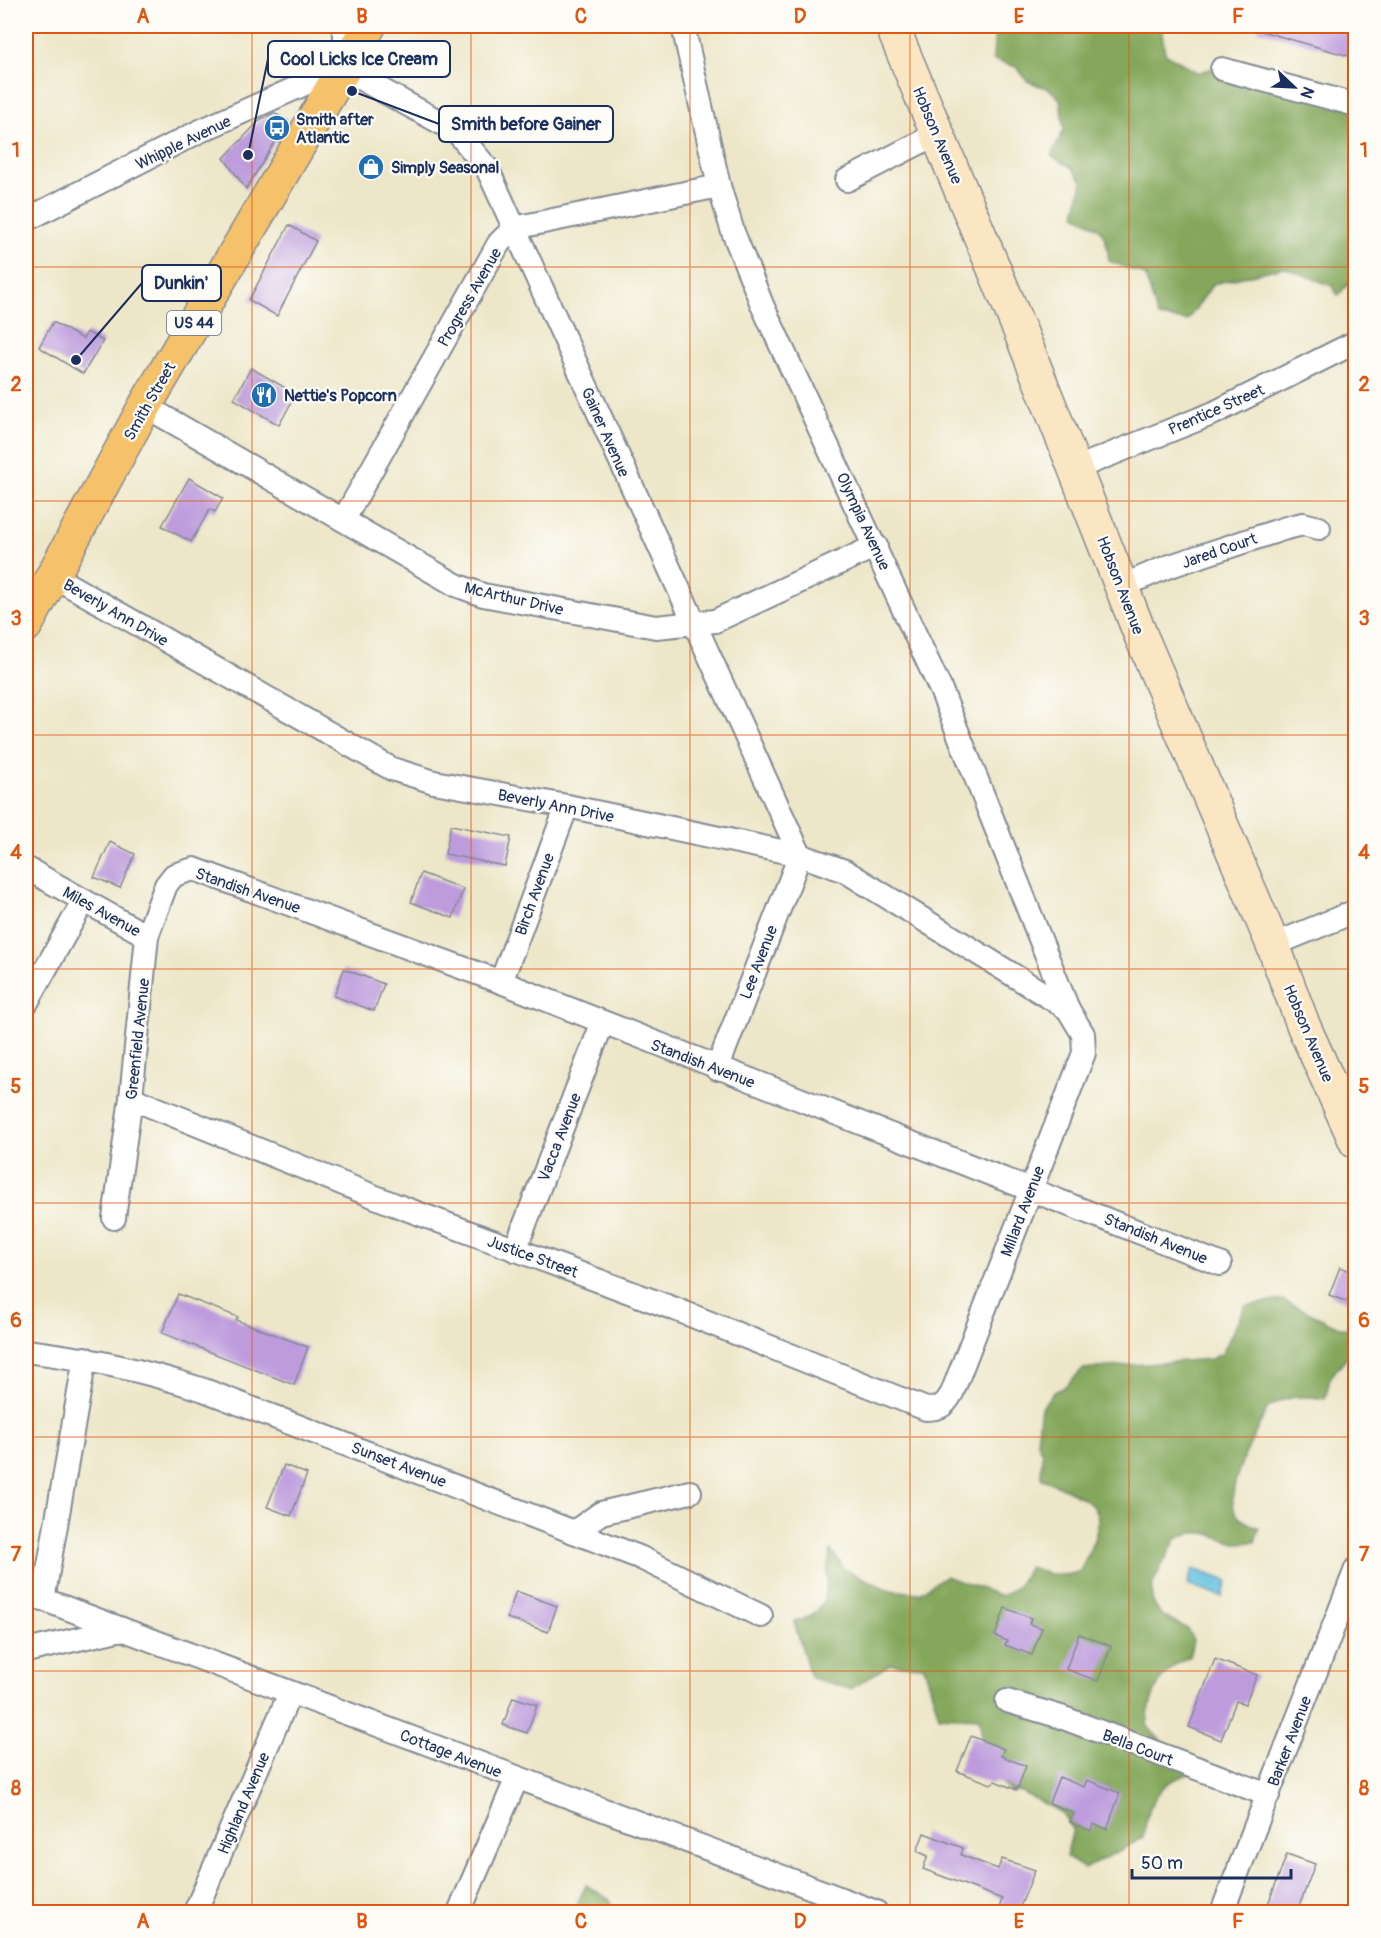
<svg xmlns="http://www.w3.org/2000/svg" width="1381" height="1938" font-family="Pangolin,sans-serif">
  <rect width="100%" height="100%" fill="#fdfcf7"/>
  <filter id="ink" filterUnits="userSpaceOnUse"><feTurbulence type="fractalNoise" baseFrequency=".0167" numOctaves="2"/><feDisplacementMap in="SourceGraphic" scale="12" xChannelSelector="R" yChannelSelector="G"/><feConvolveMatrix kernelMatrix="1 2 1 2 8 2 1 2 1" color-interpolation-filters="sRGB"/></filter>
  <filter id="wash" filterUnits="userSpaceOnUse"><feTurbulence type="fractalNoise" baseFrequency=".008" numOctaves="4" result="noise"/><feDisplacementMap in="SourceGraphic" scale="24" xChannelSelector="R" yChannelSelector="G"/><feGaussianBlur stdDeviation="1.35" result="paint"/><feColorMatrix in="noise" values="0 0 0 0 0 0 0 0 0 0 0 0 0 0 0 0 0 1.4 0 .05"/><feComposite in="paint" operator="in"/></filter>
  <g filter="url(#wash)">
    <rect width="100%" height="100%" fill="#ede6c8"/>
    <g fill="#84a75c" stroke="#506b5d" stroke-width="1.5">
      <path d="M995 26H1161L1165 53 1198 73 1227 63 1355 99V277L1338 295 1332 286 1284 267 1213 284 1187 321 1158 317 1145 275 1109 261C1105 229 1103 229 1075 215L1082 181 1071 167 1051 156 1064 130 1060 99 1049 89 1027 81 1017 67 993 60Z"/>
      <path d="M1282 1300 1341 1328 1355 1329V1354H1349L1330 1378 1325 1399C1305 1395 1283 1395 1267 1409 1257 1432 1219 1494 1238 1516 1242 1521 1253 1525 1259 1528L1255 1542 1236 1543 1206 1533H1190L1176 1539 1153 1583 1152 1600 1161 1615 1187 1628 1193 1641 1189 1657C1161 1668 1149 1697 1147 1726L1170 1750 1204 1771C1160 1778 1150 1794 1143 1838L1085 1869 1066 1857 1073 1829 1061 1812 1019 1791 1010 1792 987 1767 979 1718 939 1716 924 1666 890 1664 851 1689 811 1678 794 1622C838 1610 821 1584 831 1550L844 1569 889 1590 919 1593 945 1576 1002 1596 1018 1586 1029 1567C1048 1574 1060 1579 1080 1571 1113 1505 1101 1506 1041 1478L1042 1453 1037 1442 1041 1407 1054 1392 1063 1388 1083 1369 1211 1359 1222 1354 1245 1306Z"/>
      <polygon points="586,1885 610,1900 615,1912 573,1912"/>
    </g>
    <polygon fill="#62c0e0" stroke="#3e789f" stroke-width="1.5" points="1193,1569 1228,1581 1222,1597 1187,1585"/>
    <g id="blocks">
      <g fill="#bd9bdd">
        <polygon points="1258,26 1356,26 1356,58 1258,30"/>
        <polygon points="274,113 288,121 246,189 224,158 261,119"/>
        <polygon points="289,225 316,241 277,316 249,300"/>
        <polygon points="53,322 83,339 87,332 103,341 83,374 39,347"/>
        <polygon points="251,368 296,394 279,425 234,399"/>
        <polygon points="189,478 223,498 215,512 210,509 191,542 162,526"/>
        <polygon points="451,825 511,837 505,866 445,854"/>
        <polygon points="110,842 135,854 120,888 94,877"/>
        <polygon points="421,873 463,889 453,918 411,902"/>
        <polygon points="344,969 384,984 374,1011 334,996"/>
        <polygon points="1340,1267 1356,1273 1356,1305 1329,1295"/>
        <polygon points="178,1294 238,1317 236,1320 308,1347 294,1385 162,1333"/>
        <polygon points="284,1465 307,1474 291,1516 267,1507"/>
        <polygon points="516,1591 557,1606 548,1632 507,1618"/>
        <polygon points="1005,1608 1031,1618 1029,1624 1042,1628 1032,1655 1005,1645 1007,1641 995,1636"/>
        <polygon points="1079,1634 1111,1646 1098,1681 1066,1669"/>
        <polygon points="1215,1659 1257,1675 1245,1704 1236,1701 1221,1740 1189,1727"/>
        <polygon points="513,1697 537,1705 527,1733 503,1725"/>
        <polygon points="971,1736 1004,1749 1001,1756 1026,1766 1017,1790 995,1781 991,1784 957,1771"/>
        <polygon points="1059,1777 1084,1787 1087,1780 1120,1793 1107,1829 1093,1824 1091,1831 1070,1822 1074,1813 1049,1803"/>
        <polygon points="924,1833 963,1848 961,1855 998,1869 1002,1859 1035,1870 1018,1912 999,1908 1002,1899 923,1869 928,1856 917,1851"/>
        <polygon points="1287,1854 1315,1864 1297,1912 1265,1912"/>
      </g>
    </g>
  </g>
  <g filter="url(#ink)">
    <use href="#blocks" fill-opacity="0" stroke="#848a93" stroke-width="1.5"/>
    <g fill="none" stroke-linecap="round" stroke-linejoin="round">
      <g stroke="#848a93" stroke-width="26">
        <g id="street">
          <polyline points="342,26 345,32 345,63"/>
          <polyline points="1222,69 1356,105"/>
          <polyline points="345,70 456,131 487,168 800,855 717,1069"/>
          <polyline points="847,180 937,134"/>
          <polyline points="26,220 198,132 307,83 345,70"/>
          <polyline points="145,406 456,585 483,595 656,627 715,621 876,546"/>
          <polyline points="1074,469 1214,413 1356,342"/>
          <polyline points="344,519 499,243 514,228 719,186"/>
          <polyline points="53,576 392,769 434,782 567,806 800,855 845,871 1068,1009"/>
          <polyline points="1122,586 1167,567 1286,528 1303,524 1319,528"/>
          <polyline points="26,868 147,936"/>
          <polyline points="1273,945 1356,911"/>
          <polyline points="501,982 567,806"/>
          <polyline points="26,1004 83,902"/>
          <path d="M131 1098 393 1204 675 1309 926 1409C941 1409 945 1405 952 1393L1084 1053 1083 1034 1068 1009 941 690 763 307 733 232 719 186 683 26"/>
          <polyline points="114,1218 131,1098 147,936 166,885 174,875 194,869 501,982 1220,1264"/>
          <polyline points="515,1250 602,1024"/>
          <path d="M26 1351C91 1359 142 1370 204 1390L639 1557 761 1616"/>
          <polyline points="574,1532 601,1513 690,1492"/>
          <polyline points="26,1593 876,1912"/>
          <polyline points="43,1600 85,1358"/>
          <polyline points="26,1651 122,1629"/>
          <polyline points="1007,1701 1061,1717 1268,1795"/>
          <polyline points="195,1912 290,1693"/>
          <polyline points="459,1912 517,1778"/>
          <polyline points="1222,1912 1356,1569"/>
        </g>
      </g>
      <g stroke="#848a93" stroke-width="36">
        <polyline id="secondary" points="892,26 1023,338 1141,636 1273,945 1304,1027 1356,1142"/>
      </g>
      <g stroke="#848a93" stroke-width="36">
        <polyline id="primary" points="26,625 145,406 369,26"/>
      </g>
      <use href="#street" stroke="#fff" stroke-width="22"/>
      <use href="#secondary" stroke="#fbe6c4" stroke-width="33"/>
      <use href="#primary" stroke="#f5c16b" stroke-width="33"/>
    </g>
  </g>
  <path fill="none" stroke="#de5710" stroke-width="1.5" stroke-opacity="0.55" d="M252 26V1912M471 26V1912M690 26V1912M910 26V1912M1129 26V1912M26 267H1356M26 501H1356M26 735H1356M26 969H1356M26 1203H1356M26 1437H1356M26 1671H1356"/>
  <defs>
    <g id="bus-disc" transform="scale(1.35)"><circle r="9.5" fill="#1f6fb2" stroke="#fdfcf7"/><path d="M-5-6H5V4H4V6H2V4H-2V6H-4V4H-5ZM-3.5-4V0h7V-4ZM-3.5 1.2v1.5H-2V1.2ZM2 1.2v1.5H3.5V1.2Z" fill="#fff"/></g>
    <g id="shop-disc" transform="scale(1.35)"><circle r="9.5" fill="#1f6fb2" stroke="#fdfcf7"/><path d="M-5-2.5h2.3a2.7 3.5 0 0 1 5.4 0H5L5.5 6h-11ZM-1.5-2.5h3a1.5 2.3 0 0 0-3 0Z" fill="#fff"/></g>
    <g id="restaurant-disc" transform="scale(1.35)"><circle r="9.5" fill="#1f6fb2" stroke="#fdfcf7"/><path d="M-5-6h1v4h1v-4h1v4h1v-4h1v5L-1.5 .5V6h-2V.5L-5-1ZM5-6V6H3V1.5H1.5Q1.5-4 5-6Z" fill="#fff"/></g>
  </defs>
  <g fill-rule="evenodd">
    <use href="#bus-disc" x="277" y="128"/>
    <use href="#shop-disc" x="371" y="167"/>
    <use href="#restaurant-disc" x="264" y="395"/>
  </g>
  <g text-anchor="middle" stroke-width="4.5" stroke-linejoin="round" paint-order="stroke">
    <rect fill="#fdfcf7" stroke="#5f6c8c" stroke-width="1.5" x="167" y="311" width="54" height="24" rx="4.5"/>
    <g font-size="15" font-weight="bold" fill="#1b2f5e">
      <text x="194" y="328">US 44</text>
    </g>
    <g font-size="16" font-weight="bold" fill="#1b2f5e" stroke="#fdfcf7" text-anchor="start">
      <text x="296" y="125">Smith after<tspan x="296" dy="18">Atlantic</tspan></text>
      <text x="391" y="173">Simply Seasonal</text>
      <text x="284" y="401">Nettie's Popcorn</text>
    </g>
    <g font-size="16" fill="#1b2f5e" stroke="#fdfcf7">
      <text transform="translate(938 135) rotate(67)" y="6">Hobson Avenue</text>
      <text transform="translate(183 142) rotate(-26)" y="6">Whipple Avenue</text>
      <text transform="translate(469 297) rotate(-60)" y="6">Progress Avenue</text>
      <text transform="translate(149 401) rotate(-60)" y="6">Smith Street</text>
      <text transform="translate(1216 409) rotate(-24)" y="6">Prentice Street</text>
      <text transform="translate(606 432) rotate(66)" y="6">Gainer Avenue</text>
      <text transform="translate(864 521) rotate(65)" y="6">Olympia Avenue</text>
      <text transform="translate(1219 550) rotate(-19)" y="6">Jared Court</text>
      <text transform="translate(1121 585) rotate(69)" y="6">Hobson Avenue</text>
      <text transform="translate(514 598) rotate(13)" y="6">McArthur Drive</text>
      <text transform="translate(116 612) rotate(30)" y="6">Beverly Ann Drive</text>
      <text transform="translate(556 805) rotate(11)" y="6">Beverly Ann Drive</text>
      <text transform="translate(248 890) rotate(19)" y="6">Standish Avenue</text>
      <text transform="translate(534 894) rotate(-70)" y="6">Birch Avenue</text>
      <text transform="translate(102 911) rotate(29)" y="6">Miles Avenue</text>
      <text transform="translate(758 962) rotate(-69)" y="6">Lee Avenue</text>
      <text transform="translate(1309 1033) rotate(67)" y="6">Hobson Avenue</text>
      <text transform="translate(137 1039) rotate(-84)" y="6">Greenfield Avenue</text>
      <text transform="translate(703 1063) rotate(21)" y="6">Standish Avenue</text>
      <text transform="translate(559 1137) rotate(-69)" y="6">Vacca Avenue</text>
      <text transform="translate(1022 1211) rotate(-69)" y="6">Millard Avenue</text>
      <text transform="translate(1156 1238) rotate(22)" y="6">Standish Avenue</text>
      <text transform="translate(533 1256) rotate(20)" y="6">Justice Street</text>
      <text transform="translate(399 1464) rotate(21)" y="6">Sunset Avenue</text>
      <text transform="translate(1289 1741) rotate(-69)" y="6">Barker Avenue</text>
      <text transform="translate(1138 1747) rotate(21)" y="6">Bella Court</text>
      <text transform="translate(451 1753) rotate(21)" y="6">Cottage Avenue</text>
      <text transform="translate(243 1803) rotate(-67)" y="6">Highland Avenue</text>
    </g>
  </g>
  <path fill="none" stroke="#1b2f5e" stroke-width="2" d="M248 155L268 59M352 91L439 124M76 360L142 283"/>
  <g fill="#1b2f5e" stroke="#fdfcf7" stroke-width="2">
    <circle cx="248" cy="155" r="6"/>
    <circle cx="352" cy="91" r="6"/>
    <circle cx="76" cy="360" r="6"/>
  </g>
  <g fill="#fdfcf7" stroke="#1b2f5e" stroke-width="2">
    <rect x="268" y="41" width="182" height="36" rx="6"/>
    <rect x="439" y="106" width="174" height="36" rx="6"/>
    <rect x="142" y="265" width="79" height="36" rx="6"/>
  </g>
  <g font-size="18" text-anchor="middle" font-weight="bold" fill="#1b2f5e">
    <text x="359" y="65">Cool Licks Ice Cream</text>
    <text x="526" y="130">Smith before Gainer</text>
    <text x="181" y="289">Dunkin'</text>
  </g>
  <rect width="1381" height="1938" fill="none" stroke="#fdfcf7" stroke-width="66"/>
  <g transform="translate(1294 87) rotate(113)" stroke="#fdfcf7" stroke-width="4.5" paint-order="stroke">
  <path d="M0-4.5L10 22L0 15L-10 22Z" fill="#1b2f5e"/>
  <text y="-9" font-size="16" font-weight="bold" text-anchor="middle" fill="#1b2f5e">N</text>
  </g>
  <path d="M1132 1869v9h159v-9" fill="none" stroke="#1b2f5e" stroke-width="3"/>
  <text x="1141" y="1869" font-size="18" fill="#1b2f5e" stroke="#fdfcf7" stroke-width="4.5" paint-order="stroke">50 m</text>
  <rect x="33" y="33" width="1315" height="1872" fill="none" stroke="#de5710" stroke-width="2"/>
  <g font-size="20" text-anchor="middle" font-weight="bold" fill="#de5710">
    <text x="143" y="23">A</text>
    <text x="362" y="23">B</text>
    <text x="581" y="23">C</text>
    <text x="800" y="23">D</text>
    <text x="1019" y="23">E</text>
    <text x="1238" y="23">F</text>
    <text x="16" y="157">1</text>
    <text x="1364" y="157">1</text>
    <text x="16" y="391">2</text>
    <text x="1364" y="391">2</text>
    <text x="16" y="625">3</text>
    <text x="1364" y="625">3</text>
    <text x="16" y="859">4</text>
    <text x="1364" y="859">4</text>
    <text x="16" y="1093">5</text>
    <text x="1364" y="1093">5</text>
    <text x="16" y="1327">6</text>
    <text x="1364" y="1327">6</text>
    <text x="16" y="1561">7</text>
    <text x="1364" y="1561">7</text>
    <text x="16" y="1795">8</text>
    <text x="1364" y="1795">8</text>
    <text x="143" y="1928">A</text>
    <text x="362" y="1928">B</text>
    <text x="581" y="1928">C</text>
    <text x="800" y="1928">D</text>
    <text x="1019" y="1928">E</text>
    <text x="1238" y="1928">F</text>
  </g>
</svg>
